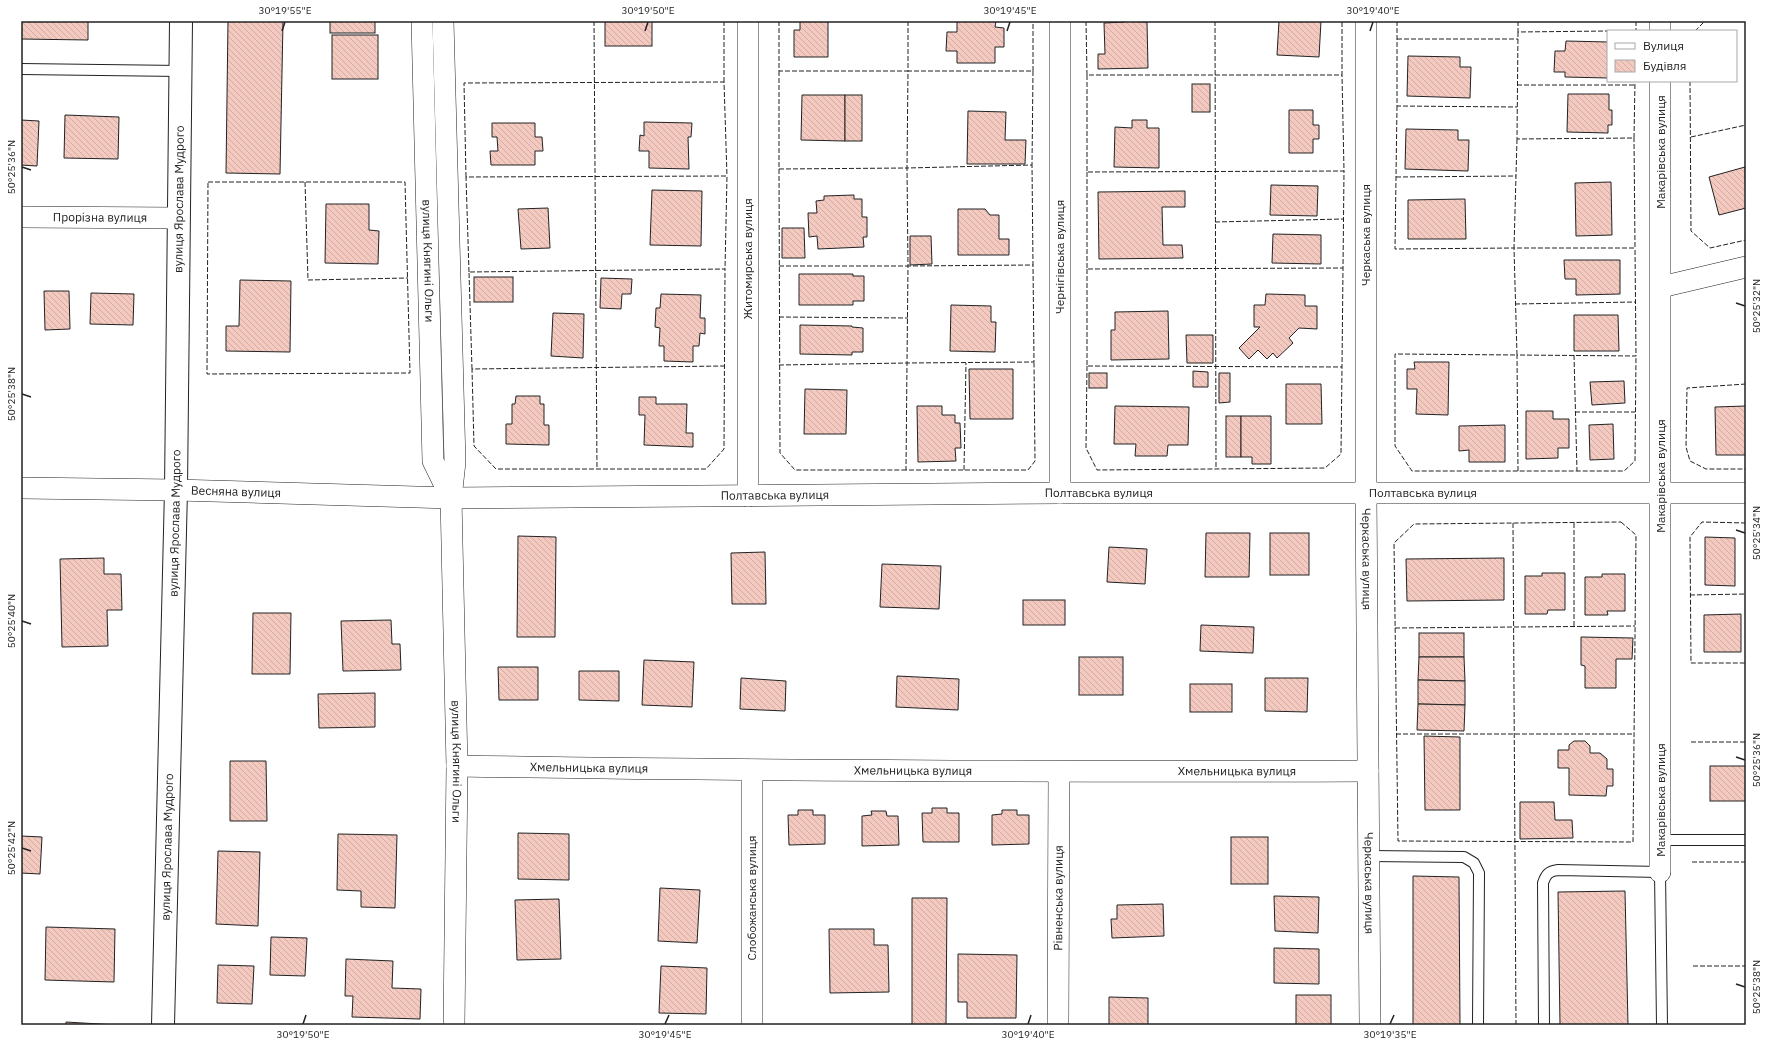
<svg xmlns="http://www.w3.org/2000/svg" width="1767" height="1046" font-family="'IBM Plex Sans',sans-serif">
  <defs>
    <pattern id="building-back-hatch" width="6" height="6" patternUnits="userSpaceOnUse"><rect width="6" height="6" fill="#f3c9c0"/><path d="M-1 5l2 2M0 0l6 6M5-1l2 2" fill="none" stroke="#d0aca5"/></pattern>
  </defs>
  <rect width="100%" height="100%" fill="#fff"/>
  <g fill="url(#building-back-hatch)" stroke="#222">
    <polygon points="21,21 88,21 88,40 21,39"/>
    <polygon points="228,21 283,21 280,174 226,173"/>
    <rect x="330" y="21" width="45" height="12"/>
    <rect x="605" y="21" width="47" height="25"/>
    <polygon points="800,21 828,21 828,57 794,57 794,30 800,30"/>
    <polygon points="957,21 996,21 995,27 1004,28 1004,47 995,47 995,63 957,63 957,51 946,51 947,32 957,32"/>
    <polygon points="1125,21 1147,22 1148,68 1098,69 1098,54 1105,54 1104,23 1125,22"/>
    <polygon points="1279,21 1321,21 1319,57 1277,55"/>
    <rect x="332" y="35" width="46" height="44"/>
    <polygon points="1566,41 1608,42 1608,78 1565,77 1565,72 1554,72 1555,51 1565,51"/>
    <polygon points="1408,56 1460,57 1460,67 1471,67 1470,98 1407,96"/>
    <rect x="1192" y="84" width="18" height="28"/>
    <polygon points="1568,94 1609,94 1609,110 1612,110 1612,125 1608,125 1608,133 1567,132"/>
    <polygon points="802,95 845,95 845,141 801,140"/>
    <rect x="845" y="95" width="17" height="46"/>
    <polygon points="1289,110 1313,110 1313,125 1319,125 1319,139 1313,139 1313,153 1289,153"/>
    <polygon points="968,111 1006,112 1005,140 1026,140 1025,164 967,164"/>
    <polygon points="65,115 119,117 118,159 64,158"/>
    <polygon points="21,120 39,121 37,166 21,165"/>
    <polygon points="1132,120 1147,120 1147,128 1159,128 1159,168 1114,167 1115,127 1132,128"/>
    <polygon points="644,122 692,123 691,137 688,137 689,169 649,168 649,151 639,151 640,135 644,136"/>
    <polygon points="492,123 535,123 535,137 542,137 543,151 535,151 535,165 491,165 490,151 498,151 497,137 492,137"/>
    <polygon points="1406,129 1458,130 1458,140 1469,140 1468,171 1405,169"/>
    <polygon points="1745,167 1746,208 1719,215 1709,177"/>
    <polygon points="1611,182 1612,235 1576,236 1575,183"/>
    <polygon points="1271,185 1318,186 1317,216 1270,215"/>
    <polygon points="652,190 702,191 701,246 650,245"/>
    <polygon points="1185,191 1185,207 1162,207 1163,245 1182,245 1183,258 1099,259 1098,192"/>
    <polygon points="854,195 854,199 862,199 862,217 867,217 867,237 863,237 864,247 818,249 817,236 809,237 808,213 817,213 816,201 824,200 824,196"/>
    <polygon points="1465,199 1466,239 1408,239 1408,200"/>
    <polygon points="326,204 369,204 369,230 379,231 378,264 325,263"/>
    <polygon points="548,208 550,248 521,249 518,209"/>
    <polygon points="958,209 985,209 990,215 999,215 999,239 1009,239 1009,255 958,255"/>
    <polygon points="782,228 804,228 805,258 782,258"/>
    <polygon points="1273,234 1321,235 1321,264 1272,263"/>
    <polygon points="910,236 931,236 932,264 910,265"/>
    <polygon points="1564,260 1620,260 1620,294 1576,295 1576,279 1565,279"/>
    <polygon points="799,274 853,274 853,276 864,276 864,301 853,301 853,305 799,305"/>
    <rect x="474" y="277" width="39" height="25"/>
    <polygon points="601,278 632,279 631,294 622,294 621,309 600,308"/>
    <polygon points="240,280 291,281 290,352 226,351 226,326 239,326"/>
    <polygon points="44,291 69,291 70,329 45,330"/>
    <polygon points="91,293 134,294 133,325 90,324"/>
    <polygon points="661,294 701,295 700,318 705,318 705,334 700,333 699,346 693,346 693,362 664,361 664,346 659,346 660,328 655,327 656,308 660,308"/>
    <polygon points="1266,294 1305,295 1305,306 1317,306 1317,329 1299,328 1289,338 1293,343 1277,358 1273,353 1267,359 1258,350 1249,359 1239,348 1260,327 1254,327 1254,305 1265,305"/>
    <polygon points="951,305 991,306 991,322 996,322 995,352 950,351"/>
    <polygon points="1168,311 1169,359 1111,360 1111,330 1115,330 1115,312"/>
    <polygon points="553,313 584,314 583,358 551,356"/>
    <polygon points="1574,315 1618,315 1619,351 1574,351"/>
    <polygon points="800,325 852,326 852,327 863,328 863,352 852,352 852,355 800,354"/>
    <polygon points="1186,335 1213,335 1213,363 1187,363"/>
    <polygon points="1414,362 1449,362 1448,415 1416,414 1417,389 1407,389 1407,369 1415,369"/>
    <polygon points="969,369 1013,369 1013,419 970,419"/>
    <polygon points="1193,371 1208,372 1208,387 1193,387"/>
    <rect x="1089" y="373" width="18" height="15"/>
    <polygon points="1219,373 1230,373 1230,402 1219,403"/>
    <polygon points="1624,381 1625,403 1592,405 1590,382"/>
    <polygon points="1286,384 1321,384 1322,424 1286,424"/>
    <polygon points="805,389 847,390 846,434 804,434"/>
    <polygon points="516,396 540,396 540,404 544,404 544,425 549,425 549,445 506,444 506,424 512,424 512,404 515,404"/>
    <polygon points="639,397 656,397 656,404 687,404 686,433 693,433 693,447 644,445 645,415 639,415"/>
    <polygon points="917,406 942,406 942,415 955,415 955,423 960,423 961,448 955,448 956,461 918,462"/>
    <polygon points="1115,406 1189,407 1188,445 1168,445 1167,456 1135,456 1136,444 1114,444"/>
    <polygon points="1746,406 1746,455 1716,455 1715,407"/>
    <polygon points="1526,411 1553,411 1553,419 1569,419 1569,448 1558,448 1558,458 1526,459"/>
    <rect x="1226" y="416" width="15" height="41"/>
    <polygon points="1241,416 1271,416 1271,464 1252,464 1252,457 1241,457"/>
    <polygon points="1613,424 1614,459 1590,460 1589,425"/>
    <polygon points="1505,425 1505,462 1469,462 1469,450 1459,451 1459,426"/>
    <polygon points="1206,533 1250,533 1249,577 1205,577"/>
    <rect x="1270" y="533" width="39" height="42"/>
    <polygon points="518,536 556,537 555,637 517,637"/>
    <polygon points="1705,537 1735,538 1735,586 1705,585"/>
    <polygon points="1109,547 1147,549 1145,584 1107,582"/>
    <polygon points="765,552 766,604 732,604 731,553"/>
    <polygon points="104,558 104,574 121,574 122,610 107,610 108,646 62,647 60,559"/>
    <polygon points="1504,558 1504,600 1407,601 1406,559"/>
    <polygon points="882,564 941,566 939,609 880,607"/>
    <polygon points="1542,573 1565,573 1565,610 1548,610 1547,614 1525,614 1525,576 1542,576"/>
    <polygon points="1602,574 1625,574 1625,611 1607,611 1608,615 1585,615 1585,577 1602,577"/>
    <rect x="1023" y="600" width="42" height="25"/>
    <polygon points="253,613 291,613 290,674 252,674"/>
    <polygon points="1741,614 1741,652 1704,652 1704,615"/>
    <polygon points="391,620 392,644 400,644 401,670 343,671 341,621"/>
    <polygon points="1201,625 1254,627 1253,653 1200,651"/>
    <rect x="1419" y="633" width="45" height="24"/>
    <polygon points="1581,637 1633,638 1632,659 1616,659 1616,688 1585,688 1585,666 1581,665"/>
    <rect x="1079" y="657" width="44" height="38"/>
    <polygon points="1419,657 1464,657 1465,681 1418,680"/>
    <polygon points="644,660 694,662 692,707 642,705"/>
    <polygon points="498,667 538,667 538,700 499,700"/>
    <polygon points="579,671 619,671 619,701 579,700"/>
    <polygon points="897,676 959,679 958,710 896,707"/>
    <polygon points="741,678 786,681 785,711 740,709"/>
    <polygon points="1265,678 1308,678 1307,712 1265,711"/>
    <polygon points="1418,680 1465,681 1465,705 1418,704"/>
    <rect x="1190" y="684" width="42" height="28"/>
    <polygon points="375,693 375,727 319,728 318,694"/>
    <polygon points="1418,704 1465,705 1464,731 1417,730"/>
    <polygon points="1424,736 1460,737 1460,810 1425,810"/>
    <polygon points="1574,741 1585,741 1590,746 1590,753 1600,753 1607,759 1607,769 1613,769 1613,786 1607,786 1606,796 1569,795 1569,768 1558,768 1558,750 1569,750 1569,745"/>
    <polygon points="230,761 266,761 267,821 230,821"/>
    <rect x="1710" y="766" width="36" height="35"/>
    <polygon points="1520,802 1554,802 1555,820 1572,820 1573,838 1520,839"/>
    <polygon points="932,808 947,808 947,813 959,813 959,842 923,842 922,813 932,813"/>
    <polygon points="798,810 813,810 813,815 825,815 825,844 789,845 788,815 798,815"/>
    <polygon points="1002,810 1017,810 1017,815 1029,815 1029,844 992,845 992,815 1002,814"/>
    <polygon points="871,811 886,811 887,816 898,816 899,845 862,846 862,816 872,815"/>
    <polygon points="518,833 569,834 569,880 518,879"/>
    <polygon points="338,834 397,835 395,908 361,907 361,891 337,890"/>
    <polygon points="21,836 42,837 40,874 21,873"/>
    <rect x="1231" y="837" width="37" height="47"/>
    <polygon points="218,851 260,852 258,926 216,924"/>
    <polygon points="1413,876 1459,877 1460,1025 1413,1025"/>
    <polygon points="660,888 700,890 697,943 658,941"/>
    <polygon points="1625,891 1628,1025 1560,1025 1558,892"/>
    <polygon points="1274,896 1319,897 1318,933 1275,931"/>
    <polygon points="912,898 947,898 946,1025 912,1025"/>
    <polygon points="559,899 561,959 517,960 515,900"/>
    <polygon points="1163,904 1164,936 1112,938 1111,919 1117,919 1117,905"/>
    <polygon points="46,927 115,929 114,982 45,980"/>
    <polygon points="829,929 874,929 874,945 888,945 889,992 830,993"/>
    <polygon points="271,937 307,938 305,976 270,975"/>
    <polygon points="1274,948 1319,949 1319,984 1274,983"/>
    <polygon points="958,954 1017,955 1016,1018 967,1018 967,1002 958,1002"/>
    <polygon points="346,959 393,961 392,988 421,989 420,1019 352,1017 353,996 345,996"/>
    <polygon points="218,965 254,966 252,1004 217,1003"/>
    <polygon points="661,966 707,968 706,1014 659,1013"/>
    <rect x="1296" y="995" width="35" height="30"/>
    <polygon points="1109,997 1148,998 1148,1025 1109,1025"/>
    <polygon points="66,1022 116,1025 66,1025"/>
  </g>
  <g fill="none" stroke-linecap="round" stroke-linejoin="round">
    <g stroke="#222" stroke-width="12">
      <g id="lane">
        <polyline points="21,69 181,71"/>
        <polyline points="1660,840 1746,840"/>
        <polyline points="1370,856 1464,857 1474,863 1479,873 1478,1025"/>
        <path d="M1544 1025 1543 883C1546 874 1549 871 1558 870L1660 872 1662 1025"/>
      </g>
    </g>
    <g stroke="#222" stroke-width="22">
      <g id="street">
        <path id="s1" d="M422 21 433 461 451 498"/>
        <path id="s2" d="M443 21 455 462 451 498 457 766 454 1025"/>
        <polyline points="748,21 748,496"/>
        <polyline points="1060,21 1060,493"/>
        <path id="s3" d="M1366 21V494L1370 1025"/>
        <polyline points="1660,21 1660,31"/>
        <polyline points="1660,81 1660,872"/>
        <path id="s4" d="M21 217 178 218"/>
        <polyline points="1661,287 1746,267"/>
        <path id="s5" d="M21 488 176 490 451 498 1060 493H1746"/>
        <path id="s6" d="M457 766C761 771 1064 772 1368 771"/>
        <polyline points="752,770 752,1025"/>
        <path id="s7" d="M1058 1025 1059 772"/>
      </g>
    </g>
    <g stroke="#222" stroke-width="24">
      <g id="secondary">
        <path id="s8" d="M163 1025 176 490 181 21"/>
      </g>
    </g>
    <use href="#lane" stroke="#fff" stroke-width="10"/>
    <use href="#street" stroke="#fff" stroke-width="21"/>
    <use href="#secondary" stroke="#fff" stroke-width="22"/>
    <g stroke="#222" stroke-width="1" stroke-dasharray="5 2" stroke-linecap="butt">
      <polyline points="594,21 597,469"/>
      <polyline points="779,21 779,71 908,71 907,168 1032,165 1033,71"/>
      <polyline points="908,21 908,71 1033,71 1033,21"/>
      <polyline points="1086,21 1087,75 1342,75 1342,21"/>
      <polyline points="1215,21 1216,469"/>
      <polyline points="1397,21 1397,106 1517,107"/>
      <polyline points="1518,21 1518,32 1608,31"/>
      <polyline points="1636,21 1636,31"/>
      <polyline points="1695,31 1705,21"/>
      <polyline points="1518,32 1517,139 1634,138 1635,81"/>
      <polyline points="1397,39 1518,39"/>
      <polyline points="779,71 779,169 907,168 908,266 1033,265 1032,165"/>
      <polyline points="1087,75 1087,172 1344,171 1342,75"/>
      <polyline points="1690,81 1691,231 1710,248 1746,240"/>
      <polyline points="724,82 724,21"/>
      <polyline points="1517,85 1635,85"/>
      <polyline points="1397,106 1395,249 1514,248 1517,355 1395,354 1395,446 1412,471 1624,471 1635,461 1636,356"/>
      <polyline points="1691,137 1746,125"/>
      <polyline points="1517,139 1514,248 1635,248 1634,138"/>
      <polyline points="779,169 780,453 795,470 906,470"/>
      <polyline points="1087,172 1087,269 1343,268 1344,171"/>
      <polyline points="466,177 464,83 724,82 727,176"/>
      <polyline points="1396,177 1516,176"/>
      <polygon points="208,182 405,182 410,373 207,374"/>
      <polyline points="305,182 308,280 408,278"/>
      <polyline points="1215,222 1343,219"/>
      <polyline points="779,266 908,266 907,363 1034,362 1033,265"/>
      <polyline points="1087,269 1087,366 1342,367 1343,268"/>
      <polyline points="469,272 466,177 727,176 725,269"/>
      <polyline points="1515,304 1636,302"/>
      <polyline points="779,317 908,318"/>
      <polyline points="1574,355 1577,471"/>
      <polyline points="779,365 907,363 906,470 1028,470 1035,461 1034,362"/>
      <polyline points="1087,366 1086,448 1097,470 1325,468 1341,454 1342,367"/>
      <polyline points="472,369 469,272 725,269 724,449 706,469 496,469 474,446 472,369 724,366"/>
      <polyline points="1746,384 1687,388 1686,447 1690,461 1706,469 1746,469"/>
      <polyline points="1575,412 1635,412"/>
      <polyline points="964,470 966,363"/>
      <polyline points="1518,471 1517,355 1636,356 1635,248"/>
      <polygon points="1621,522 1636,535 1633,842 1398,841 1394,543 1414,524"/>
      <polyline points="1513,523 1516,1025"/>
      <polyline points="1574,523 1574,627"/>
      <polyline points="1746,523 1702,522 1690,537 1691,663 1746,663"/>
      <polyline points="1690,595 1746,594"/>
      <polyline points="1395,628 1635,626"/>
      <polyline points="1396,734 1634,734"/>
      <polyline points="1691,742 1746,742"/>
      <polyline points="1692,862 1746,862"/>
      <polyline points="1693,966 1746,966"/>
    </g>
  </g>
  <path fill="none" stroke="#222" stroke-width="1.5" d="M282 31 285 22M645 31 648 22M1007 31 1010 22M1370 31 1373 22M22 167 31 170M1736 303 1745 306M22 394 31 397M1736 530 1745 533M22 621 31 624M1736 757 1745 760M22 848 31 851M1736 984 1745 987M303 1024 306 1015M665 1024 669 1015M1028 1024 1031 1015M1390 1024 1394 1015"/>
  <g text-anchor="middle" stroke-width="3" stroke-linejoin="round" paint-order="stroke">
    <g font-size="12" fill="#222" stroke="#fff">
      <text transform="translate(1661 152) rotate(-90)" y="4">Макарівська вулиця</text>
      <text dy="4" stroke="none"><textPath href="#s8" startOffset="826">вулиця Ярослава Мудрого</textPath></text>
      <text dy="4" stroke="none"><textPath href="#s4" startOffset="79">Прорізна вулиця</textPath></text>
      <text transform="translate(1366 235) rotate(-90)" y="4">Черкаська вулиця</text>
      <text transform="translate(1060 257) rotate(-90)" y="4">Чернігівська вулиця</text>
      <text transform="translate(748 259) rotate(-90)" y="4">Житомирська вулиця</text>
      <text dy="4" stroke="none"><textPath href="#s1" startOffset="240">вулиця Княгині Ольги</textPath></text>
      <text transform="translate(1661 476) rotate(-90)" y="4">Макарівська вулиця</text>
      <text dy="4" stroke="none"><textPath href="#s5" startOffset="215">Весняна вулиця</textPath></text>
      <text dy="4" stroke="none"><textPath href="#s5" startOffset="1078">Полтавська вулиця</textPath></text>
      <text dy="4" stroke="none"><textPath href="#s5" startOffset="1402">Полтавська вулиця</textPath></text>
      <text dy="4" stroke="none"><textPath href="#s5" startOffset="754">Полтавська вулиця</textPath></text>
      <text dy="4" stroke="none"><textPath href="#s8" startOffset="502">вулиця Ярослава Мудрого</textPath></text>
      <text dy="4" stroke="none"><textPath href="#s3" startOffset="538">Черкаська вулиця</textPath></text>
      <text dy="4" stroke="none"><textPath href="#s2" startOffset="741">вулиця Княгині Ольги</textPath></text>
      <text dy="4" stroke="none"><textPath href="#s6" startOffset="132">Хмельницька вулиця</textPath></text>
      <text dy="4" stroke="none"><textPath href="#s6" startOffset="456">Хмельницька вулиця</textPath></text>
      <text dy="4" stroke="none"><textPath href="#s6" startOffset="780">Хмельницька вулиця</textPath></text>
      <text transform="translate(1661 800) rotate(-90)" y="4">Макарівська вулиця</text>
      <text dy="4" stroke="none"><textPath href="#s8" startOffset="178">вулиця Ярослава Мудрого</textPath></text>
      <text dy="4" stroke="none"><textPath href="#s3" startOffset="862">Черкаська вулиця</textPath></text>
      <text transform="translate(752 898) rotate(-90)" y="4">Слобожанська вулиця</text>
      <text dy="4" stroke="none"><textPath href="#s7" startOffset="127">Рівненська вулиця</textPath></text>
    </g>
  </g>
  <rect width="1767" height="1046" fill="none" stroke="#ffffff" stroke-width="44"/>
  <rect x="1607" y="30" width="130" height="52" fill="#ffffff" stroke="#a7a7a7"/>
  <rect x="1615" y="43" width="20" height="6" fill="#ffffff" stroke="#a7a7a7"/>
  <text x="1643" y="50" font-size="12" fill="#222222">Вулиця</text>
  <rect x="1615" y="60" width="20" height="12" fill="url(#building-back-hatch)" stroke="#a7a7a7"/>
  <text x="1643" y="70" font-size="12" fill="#222222">Будівля</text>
  <rect x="22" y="22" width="1723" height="1002" fill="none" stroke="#222" stroke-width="1.5"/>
  <g font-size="10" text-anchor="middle" fill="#222">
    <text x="285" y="14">30°19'55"E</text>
    <text x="648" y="14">30°19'50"E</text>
    <text x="1010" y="14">30°19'45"E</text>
    <text x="1373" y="14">30°19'40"E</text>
    <text transform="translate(11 167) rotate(-90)" y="4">50°25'36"N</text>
    <text transform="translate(1756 306) rotate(-90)" y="4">50°25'32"N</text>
    <text transform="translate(11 394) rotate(-90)" y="4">50°25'38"N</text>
    <text transform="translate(1756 533) rotate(-90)" y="4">50°25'34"N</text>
    <text transform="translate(11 621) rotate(-90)" y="4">50°25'40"N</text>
    <text transform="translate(1756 760) rotate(-90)" y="4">50°25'36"N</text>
    <text transform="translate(11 848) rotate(-90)" y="4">50°25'42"N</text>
    <text transform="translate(1756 987) rotate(-90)" y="4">50°25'38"N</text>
    <text x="303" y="1038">30°19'50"E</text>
    <text x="665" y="1038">30°19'45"E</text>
    <text x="1028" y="1038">30°19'40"E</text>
    <text x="1390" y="1038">30°19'35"E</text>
  </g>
</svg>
